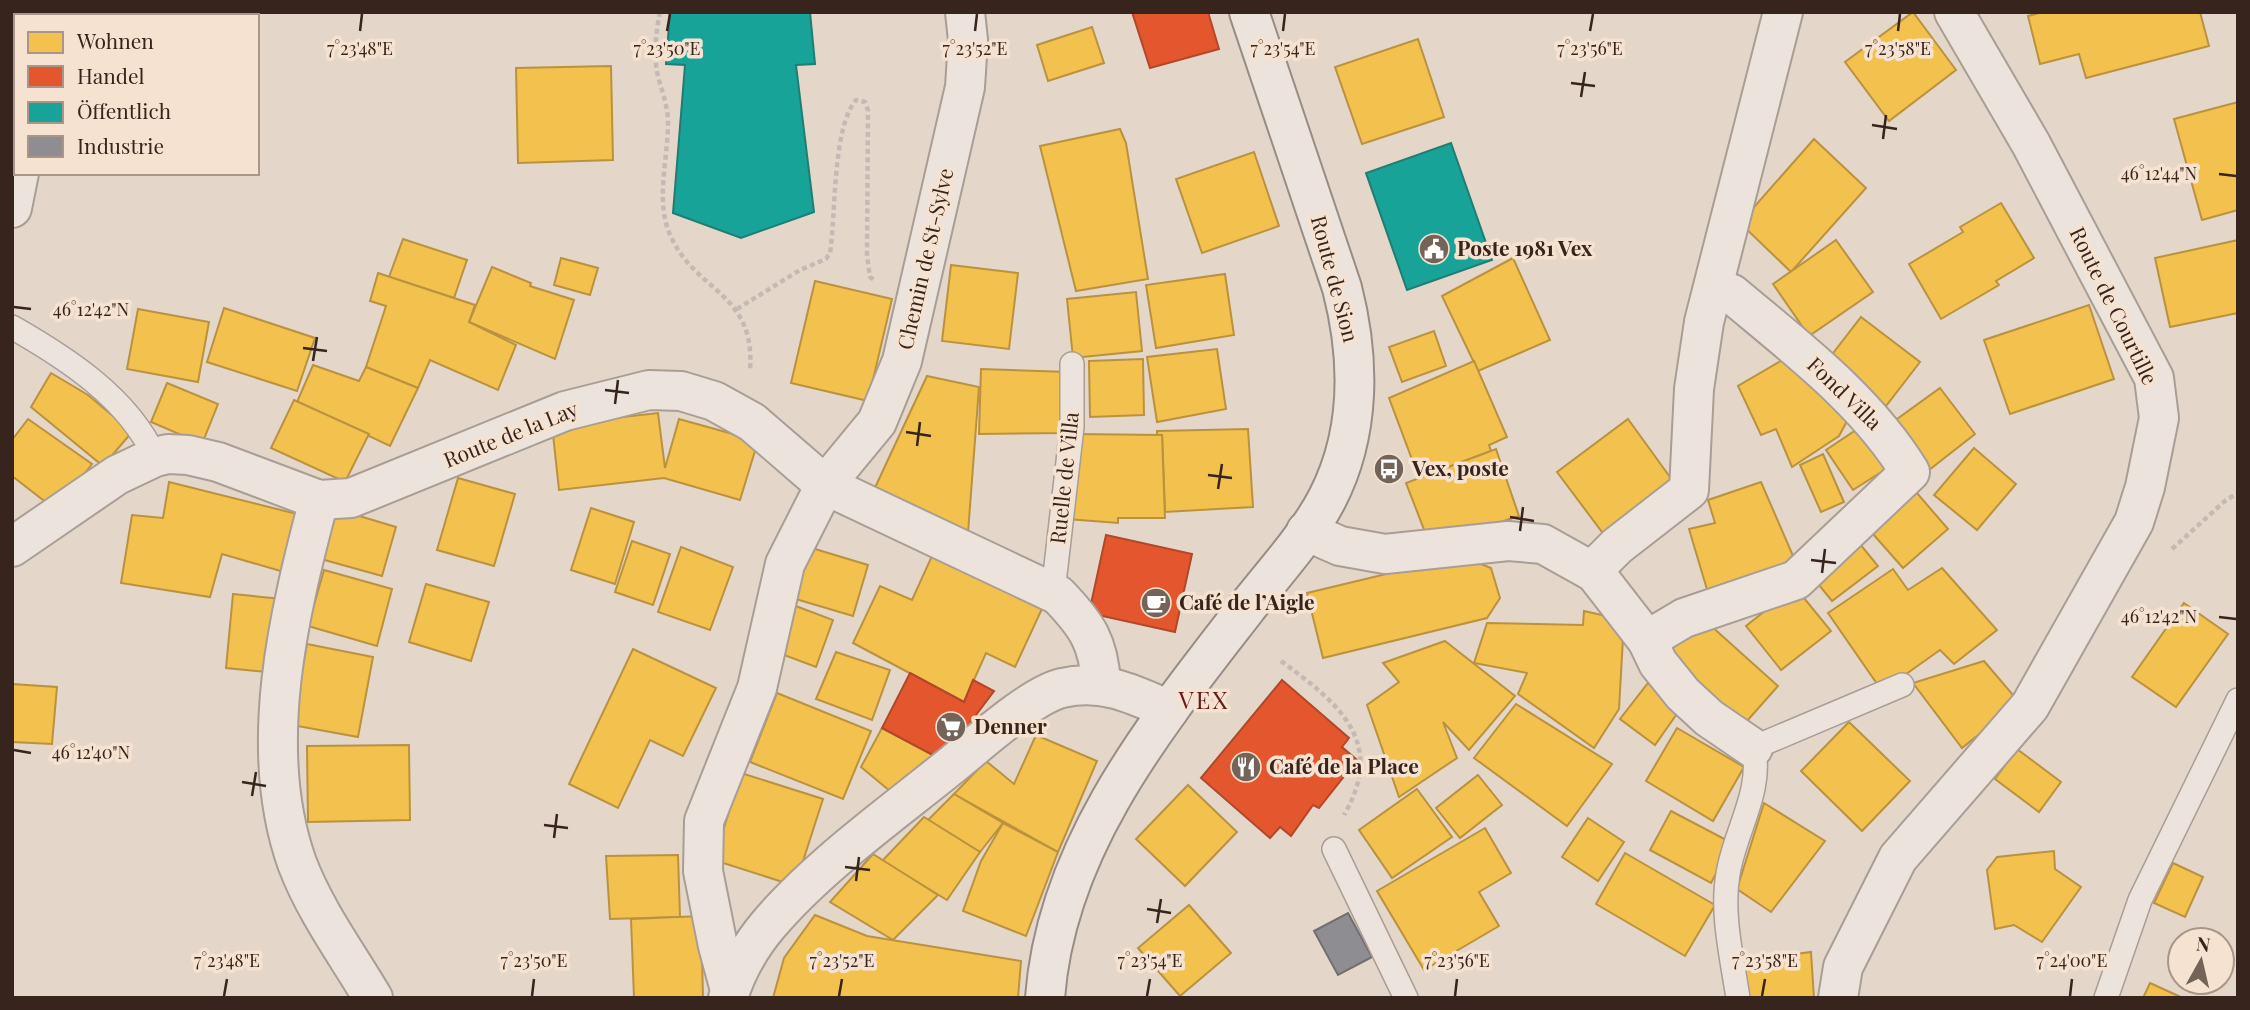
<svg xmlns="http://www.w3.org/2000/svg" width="2250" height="1010" font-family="'Playfair Display',serif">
  <rect width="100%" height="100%" fill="#e4d7ca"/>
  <g fill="#f2c14e" stroke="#ba923f" stroke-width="2">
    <polygon points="1913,12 1956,70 1889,121 1845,62"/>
    <polygon points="2043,12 2200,12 2209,46 2086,78 2079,54 2040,64 2028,16"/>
    <polygon points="1092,27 1104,63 1048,81 1037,45"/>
    <polygon points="1418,39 1444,117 1362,144 1335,67"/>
    <polygon points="611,66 613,160 518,163 516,68"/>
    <polygon points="2238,102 2238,210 2202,220 2174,119"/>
    <polygon points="1120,129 1126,143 1148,279 1076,291 1040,146"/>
    <polygon points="1814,139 1866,188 1791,272 1740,223"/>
    <polygon points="1254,152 1279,226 1202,253 1176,179"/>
    <polygon points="2001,203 2034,258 1996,281 1999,285 1941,319 1909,264 1963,232 1960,227"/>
    <polygon points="403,239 467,260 454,298 389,277"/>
    <polygon points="1836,240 1873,292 1809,336 1773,284"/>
    <polygon points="2238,240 2238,313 2170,327 2155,258"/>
    <polygon points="561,258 598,268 590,295 554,285"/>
    <polygon points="1513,258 1550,340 1478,371 1442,296"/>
    <polygon points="951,265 1018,273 1009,349 942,341"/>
    <polygon points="492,267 531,283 530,286 574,300 555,359 469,322"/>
    <polygon points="378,273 475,305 469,322 516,345 498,390 430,360 418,388 366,367 386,306 370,301"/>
    <polygon points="1225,274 1234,335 1156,348 1146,285"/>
    <polygon points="815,281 892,299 868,401 791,383"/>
    <polygon points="1136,292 1142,351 1073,358 1067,299"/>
    <polygon points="2089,305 2114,379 2010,414 1984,340"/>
    <polygon points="224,308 315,338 297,391 207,362"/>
    <polygon points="138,309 209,322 198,382 127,369"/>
    <polygon points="1861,317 1920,362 1886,406 1827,361"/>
    <polygon points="1434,331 1446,366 1402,382 1389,347"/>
    <polygon points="1217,349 1226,409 1157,422 1147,357"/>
    <polygon points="1143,359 1144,415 1090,417 1089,361"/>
    <polygon points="1784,359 1852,412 1839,436 1792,467 1776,429 1761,435 1738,386"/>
    <polygon points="1474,361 1507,437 1489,445 1491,451 1419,478 1389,398"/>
    <polygon points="313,365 359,381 366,367 418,388 390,446 297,402"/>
    <polygon points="981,369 1068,372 1067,433 979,434"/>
    <polygon points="51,373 88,395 132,432 103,466 31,407"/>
    <polygon points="927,376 979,387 968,533 872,494"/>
    <polygon points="167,383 218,404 202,444 151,422"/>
    <polygon points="1940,388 1975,434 1929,470 1893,422"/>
    <polygon points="294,400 369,434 345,482 271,448"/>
    <polygon points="658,413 665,468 679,419 758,441 740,500 664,478 559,490 552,425"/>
    <polygon points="28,419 92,464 56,510 12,476 12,440"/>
    <polygon points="1628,419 1675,484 1605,536 1557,472"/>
    <polygon points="1859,428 1886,469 1853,490 1826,450"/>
    <polygon points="1248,429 1253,507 1165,512 1162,435 1157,435 1157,431"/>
    <polygon points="1074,434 1162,435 1165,518 1118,518 1118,523 1067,519"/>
    <polygon points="1974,448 2016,484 1977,530 1934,495"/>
    <polygon points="1496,449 1519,516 1430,545 1406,483"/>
    <polygon points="1823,454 1844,502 1821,512 1800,465"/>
    <polygon points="458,478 515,494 494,566 437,550"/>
    <polygon points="169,482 301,515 284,572 222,554 210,597 121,583 132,515 163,518"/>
    <polygon points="1761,482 1797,565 1711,603 1689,529 1715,523 1708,500"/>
    <polygon points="1910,485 1948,529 1903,568 1865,525"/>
    <polygon points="591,508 634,522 615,584 571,570"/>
    <polygon points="336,509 396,527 382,576 321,559"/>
    <polygon points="1855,538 1878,566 1832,601 1810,574"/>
    <polygon points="632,541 670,554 653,605 615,592"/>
    <polygon points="805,546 868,565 853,616 789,597"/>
    <polygon points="681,547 733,567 710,630 658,612"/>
    <polygon points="936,547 1047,598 1015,667 986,653 964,702 853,643 880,586 912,600"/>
    <polygon points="1461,556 1491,568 1500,598 1487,618 1323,658 1307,593"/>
    <polygon points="1942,568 1997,630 1954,664 1940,650 1882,691 1828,613 1893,569 1908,590"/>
    <polygon points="324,570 392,589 377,646 308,626"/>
    <polygon points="426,584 489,602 471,661 409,642"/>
    <polygon points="1795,587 1831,631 1781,670 1746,626"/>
    <polygon points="233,594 282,599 275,673 226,668"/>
    <polygon points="2184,603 2228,634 2176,707 2132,677"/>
    <polygon points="793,605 833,620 816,667 776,652"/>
    <polygon points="1584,611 1624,620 1619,709 1594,748 1518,694 1527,673 1474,663 1487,623 1583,625"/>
    <polygon points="1700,616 1778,686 1739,730 1661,660"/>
    <polygon points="1445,641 1515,696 1469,750 1443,722 1457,758 1399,797 1367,705 1399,682 1383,663"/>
    <polygon points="307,644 373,657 358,737 292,725"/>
    <polygon points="633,649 716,688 683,756 650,740 618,808 569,784"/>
    <polygon points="836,652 890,670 872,720 816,699"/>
    <polygon points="1984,661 2019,702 1962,748 1913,683"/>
    <polygon points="1648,683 1681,708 1655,745 1620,719"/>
    <polygon points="12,684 57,687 52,744 12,742"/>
    <polygon points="777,693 871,731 843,799 750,762"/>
    <polygon points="1516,704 1612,764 1567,826 1474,758"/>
    <polygon points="1849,722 1910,781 1862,831 1801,771"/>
    <polygon points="882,728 935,756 902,801 861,767"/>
    <polygon points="1677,728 1744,767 1713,821 1646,781"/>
    <polygon points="1036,735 1097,761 1058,852 954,794 986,761 1014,784"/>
    <polygon points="409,745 410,820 308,822 307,746"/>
    <polygon points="2017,749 2061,782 2039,812 1995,779"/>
    <polygon points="741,773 823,799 795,886 714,860"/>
    <polygon points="1478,775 1502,805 1460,838 1436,808"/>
    <polygon points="1188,785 1237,832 1185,886 1136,839"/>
    <polygon points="1417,789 1452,837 1392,878 1359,830"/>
    <polygon points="954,794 1003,823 980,852 928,820"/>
    <polygon points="1764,803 1825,841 1771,912 1737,889"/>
    <polygon points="1671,811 1732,843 1711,883 1650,850"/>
    <polygon points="924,817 980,852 947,900 882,861"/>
    <polygon points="1588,818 1624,842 1598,881 1562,857"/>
    <polygon points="1003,823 1058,852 1026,936 963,911 981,861"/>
    <polygon points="1485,828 1511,873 1479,892 1499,926 1424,970 1377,891"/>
    <polygon points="2054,851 2055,869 2081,887 2042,942 2014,925 1995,929 1987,870 1997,857"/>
    <polygon points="1625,853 1715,905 1685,956 1596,904"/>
    <polygon points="873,854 938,895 893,940 830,902"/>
    <polygon points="678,855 680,917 610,919 606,856"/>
    <polygon points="2173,863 2203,877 2185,917 2154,903"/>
    <polygon points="1189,905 1231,953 1180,996 1138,948"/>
    <polygon points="815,915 867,936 1021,961 1018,998 773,998 784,958"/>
    <polygon points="701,916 703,998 634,998 631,919"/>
    <polygon points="1811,952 1814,998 1749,998 1743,961"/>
    <polygon points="2150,983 2183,998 2143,998"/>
  </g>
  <g fill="#e4572e" stroke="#b04829" stroke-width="2">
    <polygon points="1132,12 1208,12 1219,49 1150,68"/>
    <polygon points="1106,535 1192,554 1175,632 1089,613"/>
    <polygon points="910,673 964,702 973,680 994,691 942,760 882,728"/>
    <polygon points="1282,680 1349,738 1342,747 1357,760 1319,808 1313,805 1291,836 1280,827 1270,838 1201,778"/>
  </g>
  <g fill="#17a398" stroke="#217d73" stroke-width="2">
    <polygon points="670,12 810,12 815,64 796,65 814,212 741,238 673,213 685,65 666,64"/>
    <polygon points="1451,143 1492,260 1407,290 1366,173"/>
  </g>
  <polygon fill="#8d8d92" stroke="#736e6f" stroke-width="2" points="1348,913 1372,957 1338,975 1314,931"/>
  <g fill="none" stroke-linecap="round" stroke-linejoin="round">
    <g stroke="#a99d94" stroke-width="26">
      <g id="service">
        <path d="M12 327C68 359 128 398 155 457"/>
        <polyline points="1053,592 1072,427 1072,364"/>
        <polyline points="1334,849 1406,998"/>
        <path d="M1738 998C1732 958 1721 913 1728 874 1734 833 1764 789 1753 748L1902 685"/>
        <polyline points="2106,998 2140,900 2238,700"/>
      </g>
    </g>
    <g stroke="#a99d94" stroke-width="42">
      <g id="minor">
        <polyline points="55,16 56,12"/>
        <polyline points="12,208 19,173"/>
        <path d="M319 500C289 613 256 748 297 863 315 911 347 954 373 998"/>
        <polyline points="1306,531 1340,546 1385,554 1508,541 1543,544 1595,573 1647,640 1658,663 1683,694 1709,718 1753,748"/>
        <path d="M12 547 117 475 155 457 168 454 188 455 218 462 319 500 351 498 565 411 649 390 681 391 714 401 752 422 825 485 1058 595C1087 625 1099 643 1101 684"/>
        <polyline points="1592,571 1617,546 1689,490 1694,389 1704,322 1783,12"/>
        <path d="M1647 640 1684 618 1796 580 1910 472C1866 400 1796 348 1732 294L1715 287"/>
        <polyline points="730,990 718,946 703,871 704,821 757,688 785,564 825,485 877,422 902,361 965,87 968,40 965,12"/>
        <polyline points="1838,998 1843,967 1898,858 2030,706 2134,522 2145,487 2159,418 2154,378 2031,144 1954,12"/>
      </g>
    </g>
    <g stroke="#a99d94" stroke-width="42">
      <path id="tertiary" d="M728 998C736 972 751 945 769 924 818 866 894 812 953 764 979 743 1032 695 1062 688 1103 679 1133 694 1169 710"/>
    </g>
    <g stroke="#988c84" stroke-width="42">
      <path id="secondary" d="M1045 998C1056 847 1156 725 1245 610 1273 574 1306 539 1327 499 1361 433 1360 358 1342 288L1249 12"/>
    </g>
    <g stroke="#c4bab3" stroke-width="4.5" stroke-dasharray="5 3.5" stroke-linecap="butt">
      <path d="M660 12C656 32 653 56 658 76 662 92 668 106 668 123 668 161 654 204 672 239 698 293 756 293 750 371"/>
      <path d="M737 309 800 270 826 259 830 253C836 216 832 128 856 100L865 102 868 110 867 256 870 277 874 280"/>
      <polyline points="2172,549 2226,500 2238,493"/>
      <path d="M1281 661C1338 703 1387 741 1344 815"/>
    </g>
    <use href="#service" stroke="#ece4dc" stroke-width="23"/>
    <use href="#minor" stroke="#ece4dc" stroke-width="38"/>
    <use href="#tertiary" stroke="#ece4dc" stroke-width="38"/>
    <use href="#secondary" stroke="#ece4dc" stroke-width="38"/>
  </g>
  <path fill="none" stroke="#37241c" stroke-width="2.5" d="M360 31 362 14M667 31 670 14M975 31 977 14M1283 31 1285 14M1590 31 1593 14M1898 31 1900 14M1571 83 1595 86M1581 97 1585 72M1872 125 1897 129M1883 139 1886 115M2219 174 2236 176M14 307 31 309M303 348 327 351M313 361 317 337M605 390 629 393M615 404 618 380M906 432 931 436M917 446 920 422M1208 475 1232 478M1218 489 1222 464M1510 517 1534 521M1520 531 1523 507M1811 560 1836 563M1822 573 1825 549M2219 617 2236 619M14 750 31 753M242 782 266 786M252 796 256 772M544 825 568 828M554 838 557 814M845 867 870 870M856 881 859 857M1147 909 1171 913M1157 923 1161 899M224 996 227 979M532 996 534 979M839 996 842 979M1147 996 1150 979M1455 996 1457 979M1762 996 1765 979M2070 996 2072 979"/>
  <defs>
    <g id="civic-disc" transform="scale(1.575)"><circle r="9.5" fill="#746359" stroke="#f6e2d0"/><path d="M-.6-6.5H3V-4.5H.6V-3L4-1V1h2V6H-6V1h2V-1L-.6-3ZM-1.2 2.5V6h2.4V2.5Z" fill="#fff"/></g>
    <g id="bus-disc" transform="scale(1.575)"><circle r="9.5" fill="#746359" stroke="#f6e2d0"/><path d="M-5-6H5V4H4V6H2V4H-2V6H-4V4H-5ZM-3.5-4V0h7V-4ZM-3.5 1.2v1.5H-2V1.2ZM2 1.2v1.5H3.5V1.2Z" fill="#fff"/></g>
    <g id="cafe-disc" transform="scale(1.575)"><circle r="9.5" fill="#746359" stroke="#f6e2d0"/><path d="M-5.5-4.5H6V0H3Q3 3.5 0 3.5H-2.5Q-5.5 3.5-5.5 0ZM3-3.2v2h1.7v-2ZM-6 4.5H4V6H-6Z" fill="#fff"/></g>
    <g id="supermarket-disc" transform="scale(1.575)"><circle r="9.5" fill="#746359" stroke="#f6e2d0"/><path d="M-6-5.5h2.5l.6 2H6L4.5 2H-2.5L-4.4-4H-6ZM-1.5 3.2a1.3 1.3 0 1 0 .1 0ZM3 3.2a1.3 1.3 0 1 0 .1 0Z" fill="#fff"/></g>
    <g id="restaurant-disc" transform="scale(1.575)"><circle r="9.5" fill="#746359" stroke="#f6e2d0"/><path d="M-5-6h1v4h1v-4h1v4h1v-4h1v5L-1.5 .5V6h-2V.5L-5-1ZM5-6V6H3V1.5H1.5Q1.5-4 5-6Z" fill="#fff"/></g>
  </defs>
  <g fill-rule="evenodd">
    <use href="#civic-disc" x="1434" y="249"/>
    <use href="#bus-disc" x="1389" y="469"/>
    <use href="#cafe-disc" x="1156" y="603"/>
    <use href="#supermarket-disc" x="951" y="727"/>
    <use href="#restaurant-disc" x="1246" y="767"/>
  </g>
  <g text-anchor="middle" stroke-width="7" stroke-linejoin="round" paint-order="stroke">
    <g font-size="21" font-weight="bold" fill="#37241c" stroke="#f6e2d0" text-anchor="start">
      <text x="1457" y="256">Poste 1981 Vex</text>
      <text x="1412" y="476">Vex, poste</text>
      <text x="1179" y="610">Café de l’Aigle</text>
      <text x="974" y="734">Denner</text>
      <text x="1269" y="774">Café de la Place</text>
    </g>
    <g font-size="21" fill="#37241c" stroke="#f6e2d0">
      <text transform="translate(926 259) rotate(-77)" y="7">Chemin de St-Sylve</text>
      <text transform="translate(1334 279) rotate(75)" y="7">Route de Sion</text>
      <text transform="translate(2113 306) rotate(64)" y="7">Route de Courtille</text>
      <text transform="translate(1844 394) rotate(44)" y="7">Fond Villa</text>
      <text transform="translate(511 435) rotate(-22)" y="7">Route de la Lay</text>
      <text transform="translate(1065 478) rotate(-84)" y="7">Ruelle de Villa</text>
    </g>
    <g font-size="24" letter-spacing="2" fill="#641b1c" stroke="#f6e2d0">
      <text x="1204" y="709">VEX</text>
    </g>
  </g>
  <g font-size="18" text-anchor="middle" fill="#37241c" stroke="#f6e2d0" stroke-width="7" stroke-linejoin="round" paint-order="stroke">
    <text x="360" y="55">7°23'48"E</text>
    <text x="667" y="55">7°23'50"E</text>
    <text x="975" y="55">7°23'52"E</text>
    <text x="1283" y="55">7°23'54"E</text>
    <text x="1590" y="55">7°23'56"E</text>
    <text x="1898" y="55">7°23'58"E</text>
    <text x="2159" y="180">46°12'44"N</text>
    <text x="91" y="316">46°12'42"N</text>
    <text x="2159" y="623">46°12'42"N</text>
    <text x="91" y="759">46°12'40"N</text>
    <text x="227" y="967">7°23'48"E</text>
    <text x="534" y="967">7°23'50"E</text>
    <text x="842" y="967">7°23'52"E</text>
    <text x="1150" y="967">7°23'54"E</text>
    <text x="1457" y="967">7°23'56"E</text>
    <text x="1765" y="967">7°23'58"E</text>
    <text x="2072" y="967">7°24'00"E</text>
  </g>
  <rect width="2250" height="1010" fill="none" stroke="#37241c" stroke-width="28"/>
  <rect x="14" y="14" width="245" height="161" fill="#f6e2d0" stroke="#aa9688" stroke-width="2"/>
  <rect x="28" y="32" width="35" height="21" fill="#f2c14e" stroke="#aa9688" stroke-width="2"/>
  <text x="77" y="49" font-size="21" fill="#37241c">Wohnen</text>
  <rect x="28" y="66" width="35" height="21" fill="#e4572e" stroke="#aa9688" stroke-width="2"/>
  <text x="77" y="84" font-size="21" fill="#37241c">Handel</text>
  <rect x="28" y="102" width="35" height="21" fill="#17a398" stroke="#aa9688" stroke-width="2"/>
  <text x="77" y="119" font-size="21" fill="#37241c">Öffentlich</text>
  <rect x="28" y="136" width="35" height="21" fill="#8d8d92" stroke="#aa9688" stroke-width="2"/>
  <text x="77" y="154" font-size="21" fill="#37241c">Industrie</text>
  <g transform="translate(2201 961) rotate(8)"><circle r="33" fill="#f6e2d0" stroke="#aa9688" stroke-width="2"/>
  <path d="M0-5L12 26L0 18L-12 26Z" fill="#746359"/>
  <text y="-10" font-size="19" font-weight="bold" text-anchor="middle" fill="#37241c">N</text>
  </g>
</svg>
